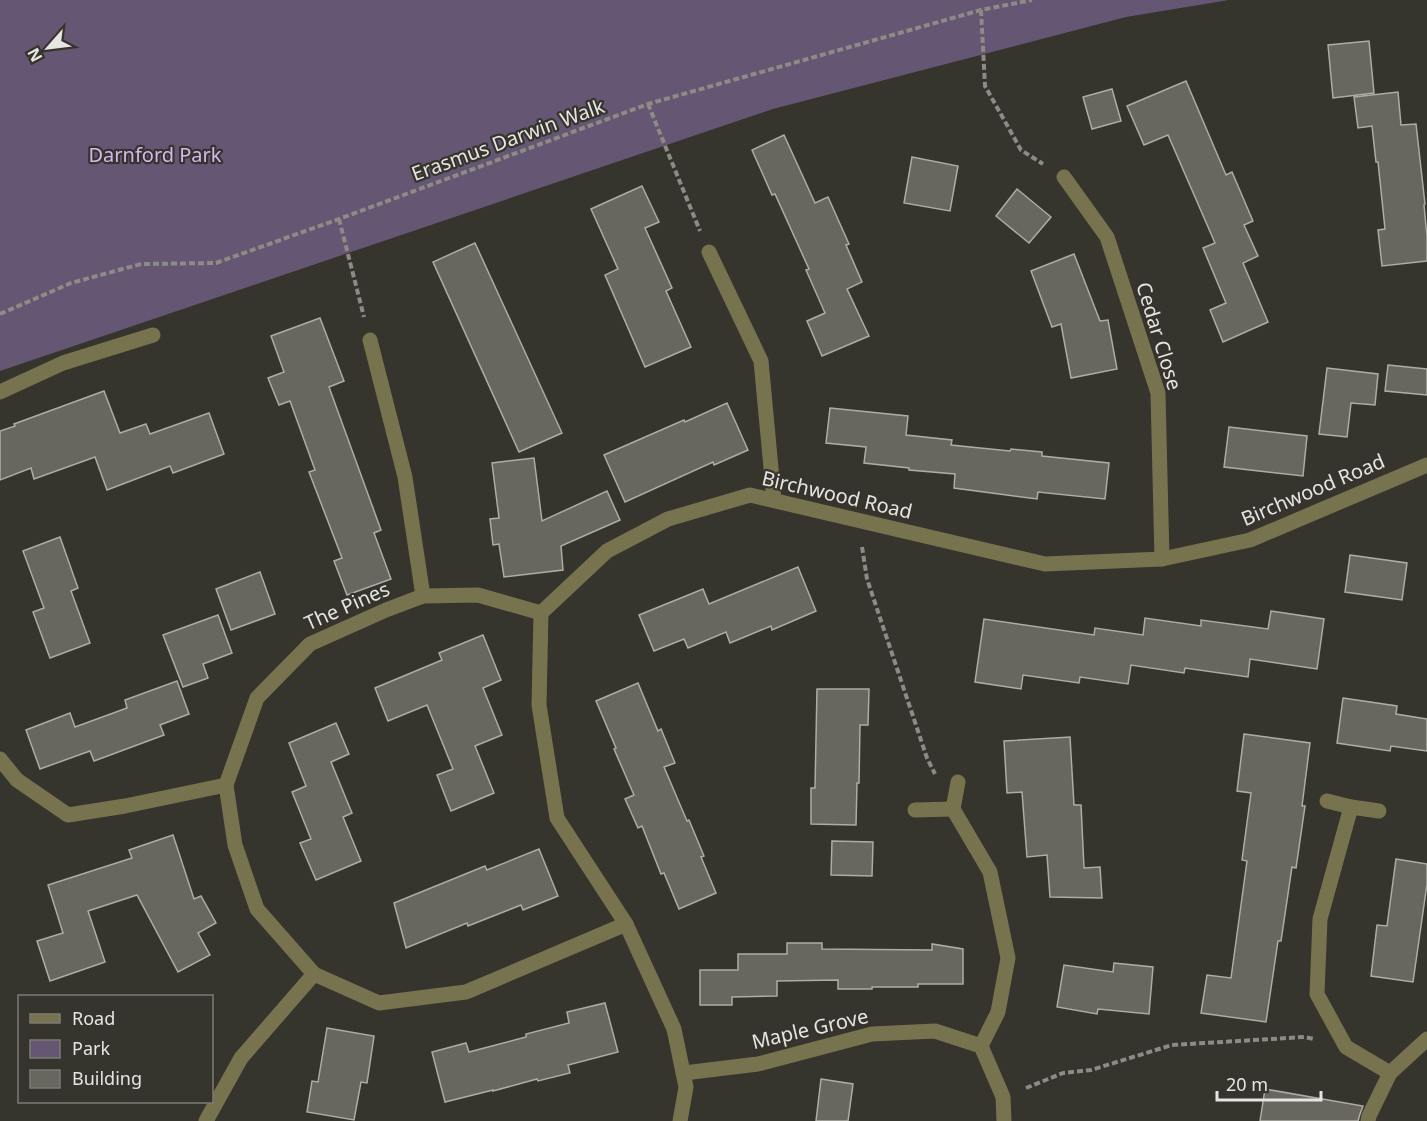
<svg xmlns="http://www.w3.org/2000/svg" width="1427" height="1121" font-family="'Noto Sans',sans-serif">
  <rect width="100%" height="100%" fill="#35342d"/>
  <polygon fill="#655673" points="0,0 1229,0 1126,17 773,109 0,371"/>
  <g fill="#67665f" stroke="#adada4" stroke-width="1.5">
    <polygon points="1369,41 1374,93 1333,98 1328,45"/>
    <polygon points="1186,81 1226,175 1232,172 1253,221 1244,225 1258,256 1243,263 1268,322 1223,342 1210,310 1226,303 1203,248 1215,243 1168,135 1144,145 1127,106"/>
    <polygon points="1112,89 1121,121 1092,129 1083,97"/>
    <polygon points="1398,92 1401,125 1416,124 1425,204 1424,205 1427,237 1427,261 1382,266 1378,230 1385,229 1378,162 1376,162 1372,126 1358,128 1354,97"/>
    <polygon points="784,135 815,203 828,197 849,244 846,245 862,282 847,289 869,336 822,356 807,321 825,313 806,270 809,269 775,194 772,195 752,150"/>
    <polygon points="912,157 958,166 950,211 904,203"/>
    <polygon points="642,186 659,222 645,228 672,288 666,291 691,347 645,367 605,275 618,269 591,209"/>
    <polygon points="1017,189 1051,217 1029,243 996,216"/>
    <polygon points="475,243 562,433 519,452 433,262"/>
    <polygon points="1074,254 1100,321 1108,320 1117,369 1071,378 1061,324 1052,327 1031,271"/>
    <polygon points="320,318 344,381 329,387 381,530 374,533 391,579 347,595 334,561 342,558 309,472 315,470 290,401 279,405 268,378 284,372 271,336"/>
    <polygon points="1388,365 1427,369 1427,395 1385,391"/>
    <polygon points="1327,368 1378,374 1375,405 1351,403 1347,437 1319,434"/>
    <polygon points="104,391 120,433 146,424 150,434 209,413 224,454 173,473 170,466 107,490 95,457 34,479 31,468 0,480 0,431 15,426 14,424"/>
    <polygon points="727,403 748,450 714,465 713,462 625,502 604,455 684,420 685,422"/>
    <polygon points="830,408 908,416 906,435 952,440 951,445 1010,451 1011,449 1042,452 1042,456 1109,463 1105,499 1038,492 1037,499 954,488 955,474 909,470 909,468 864,463 866,447 826,443"/>
    <polygon points="1229,427 1307,436 1303,476 1224,467"/>
    <polygon points="534,458 542,521 607,491 620,520 561,546 563,570 504,577 499,544 493,545 490,519 499,518 492,463"/>
    <polygon points="60,537 78,588 71,591 90,643 50,658 33,612 44,608 23,551"/>
    <polygon points="1350,555 1407,563 1402,600 1345,592"/>
    <polygon points="798,567 816,611 772,630 771,626 730,643 726,632 688,648 684,639 654,651 639,615 703,589 709,604"/>
    <polygon points="260,572 275,614 231,630 216,589"/>
    <polygon points="1271,611 1324,619 1317,669 1250,659 1248,677 1185,668 1184,673 1131,665 1128,684 1080,677 1079,683 1023,675 1021,689 975,682 984,619 1094,635 1095,628 1143,635 1145,618 1201,626 1201,620 1268,629"/>
    <polygon points="218,615 232,653 203,664 208,678 183,687 163,635"/>
    <polygon points="483,635 501,680 483,688 502,735 475,746 494,793 451,811 437,775 453,769 427,705 388,721 375,688 442,660 439,653"/>
    <polygon points="177,681 189,714 160,725 164,735 94,761 90,751 40,769 26,730 70,713 75,727 127,708 125,700"/>
    <polygon points="638,683 658,731 661,729 675,763 664,767 687,821 689,820 704,856 701,857 716,893 679,909 664,873 661,874 642,826 638,828 625,799 634,795 614,749 616,748 596,701"/>
    <polygon points="817,689 869,689 868,725 860,725 859,783 857,783 856,825 811,824 811,788 815,788"/>
    <polygon points="1343,698 1397,706 1396,714 1427,719 1427,751 1391,746 1390,751 1337,743"/>
    <polygon points="336,723 349,754 331,762 352,813 343,817 361,861 316,880 300,843 311,839 292,792 306,786 289,743"/>
    <polygon points="1244,734 1310,743 1302,806 1305,806 1296,868 1292,867 1281,941 1278,941 1266,1022 1201,1013 1207,975 1231,978 1247,861 1242,860 1251,793 1237,791"/>
    <polygon points="1070,737 1074,805 1081,805 1084,868 1100,867 1102,898 1050,897 1047,855 1027,857 1022,792 1007,793 1004,741"/>
    <polygon points="173,835 194,899 201,896 216,923 198,933 210,955 178,972 137,895 88,911 105,962 50,981 37,941 63,933 48,885 132,858 129,850"/>
    <polygon points="832,841 873,842 872,876 831,875"/>
    <polygon points="539,849 558,896 523,910 521,905 468,926 467,923 406,948 394,903 485,866 487,870"/>
    <polygon points="1396,859 1427,864 1427,884 1413,982 1371,976 1377,925 1387,926"/>
    <polygon points="787,943 822,943 822,949 932,950 932,944 963,949 963,984 918,984 918,987 872,987 872,989 838,989 838,980 777,981 777,996 732,997 732,1005 700,1005 700,970 738,970 738,954 787,954"/>
    <polygon points="1114,963 1153,967 1149,1014 1098,1009 1097,1014 1057,1007 1064,965 1113,972"/>
    <polygon points="605,1003 618,1052 568,1065 570,1073 538,1081 537,1079 493,1091 493,1090 445,1102 432,1052 466,1043 469,1052 526,1037 526,1034 569,1023 567,1012"/>
    <polygon points="327,1028 374,1036 367,1083 361,1082 354,1120 307,1112 312,1081 318,1082"/>
    <polygon points="821,1079 853,1084 848,1121 816,1121"/>
    <polygon points="1265,1089 1363,1106 1360,1114 1358,1121 1260,1121"/>
  </g>
  <g fill="none" stroke-linecap="round" stroke-linejoin="round">
    <g stroke="#8c8b85" stroke-width="4" stroke-dasharray="6 3" stroke-linecap="butt">
      <polyline points="981,10 985,86 1021,150 1043,164"/>
      <polyline points="648,104 700,231"/>
      <polyline points="339,219 364,317"/>
      <polyline points="0,314 71,283 141,264 216,263 339,219 648,104 981,10 1032,0"/>
      <polyline points="862,547 867,579 927,758 935,774"/>
      <polyline points="1026,1088 1063,1073 1091,1070 1172,1045 1304,1037 1314,1039"/>
    </g>
    <g stroke="#77734e" stroke-width="15">
      <polyline points="1064,177 1107,237 1158,393 1162,559"/>
      <polyline points="709,252 761,361 774,500"/>
      <polyline points="370,340 405,477 423,596"/>
      <polyline points="0,392 63,363 153,335"/>
      <polyline points="541,613 478,595 423,596 386,610 310,644 257,698 226,785 235,845 257,909 314,974 379,1003 466,992 626,924"/>
      <polyline points="0,759 17,780 68,815 125,806 226,785"/>
      <polyline points="958,782 953,809 990,872 1008,958 998,1012 981,1046"/>
      <polyline points="1327,801 1351,807 1379,811"/>
      <polyline points="1351,807 1320,919 1317,994 1346,1047 1390,1073"/>
      <polyline points="915,810 953,809"/>
      <polyline points="684,1073 758,1064 872,1034 935,1031 981,1046 1003,1097 1004,1121"/>
      <polyline points="206,1121 241,1058 314,974"/>
      <polyline points="680,1121 686,1087 674,1029 626,924 557,818 539,705 541,613 607,551 668,519 750,495 1045,564 1162,559 1250,540 1427,465"/>
      <polyline points="1368,1121 1369,1116 1390,1073 1427,1039"/>
    </g>
  </g>
  <g text-anchor="middle" stroke-width="4.5" stroke-linejoin="round" paint-order="stroke">
    <g font-size="20" fill="#e6e5e1" stroke="#35342d">
      <text transform="translate(508 140) rotate(-20)" y="7">Erasmus Darwin Walk</text>
      <text transform="translate(1159 336) rotate(73)" y="7">Cedar Close</text>
      <text transform="translate(1313 490) rotate(-23)" y="7">Birchwood Road</text>
      <text transform="translate(837 495) rotate(13)" y="7">Birchwood Road</text>
      <text transform="translate(347 606) rotate(-24)" y="7">The Pines</text>
      <text transform="translate(810 1029) rotate(-13)" y="7">Maple Grove</text>
    </g>
    <g font-size="20" fill="#d4b6f1" stroke="#35342d">
      <text x="155" y="162">Darnford Park</text>
    </g>
  </g>
  <rect x="18" y="995" width="195" height="108" fill="#35342d" stroke="#7c7b75" stroke-width="1.5"/>
  <rect x="30" y="1014" width="30" height="9" fill="#77734e" stroke="#7c7b75" stroke-width="1.5"/>
  <text x="72" y="1025" font-size="18" fill="#e6e5e1">Road</text>
  <rect x="30" y="1040" width="30" height="18" fill="#655673" stroke="#7c7b75" stroke-width="1.5"/>
  <text x="72" y="1055" font-size="18" fill="#e6e5e1">Park</text>
  <rect x="30" y="1070" width="30" height="18" fill="#67665f" stroke="#7c7b75" stroke-width="1.5"/>
  <text x="72" y="1085" font-size="18" fill="#e6e5e1">Building</text>
  <g transform="translate(48 48) rotate(242)" stroke="#35342d" stroke-width="4.5" paint-order="stroke">
  <path d="M0-4.5L10 22L0 15L-10 22Z" fill="#e6e5e1"/>
  <text y="-9" font-size="16" font-weight="bold" text-anchor="middle" fill="#e6e5e1">N</text>
  </g>
  <path d="M1217 1091v9h104v-9" fill="none" stroke="#e6e5e1" stroke-width="3"/>
  <text x="1226" y="1091" font-size="18" fill="#e6e5e1" stroke="#35342d" stroke-width="4.5" paint-order="stroke">20 m</text>
</svg>
